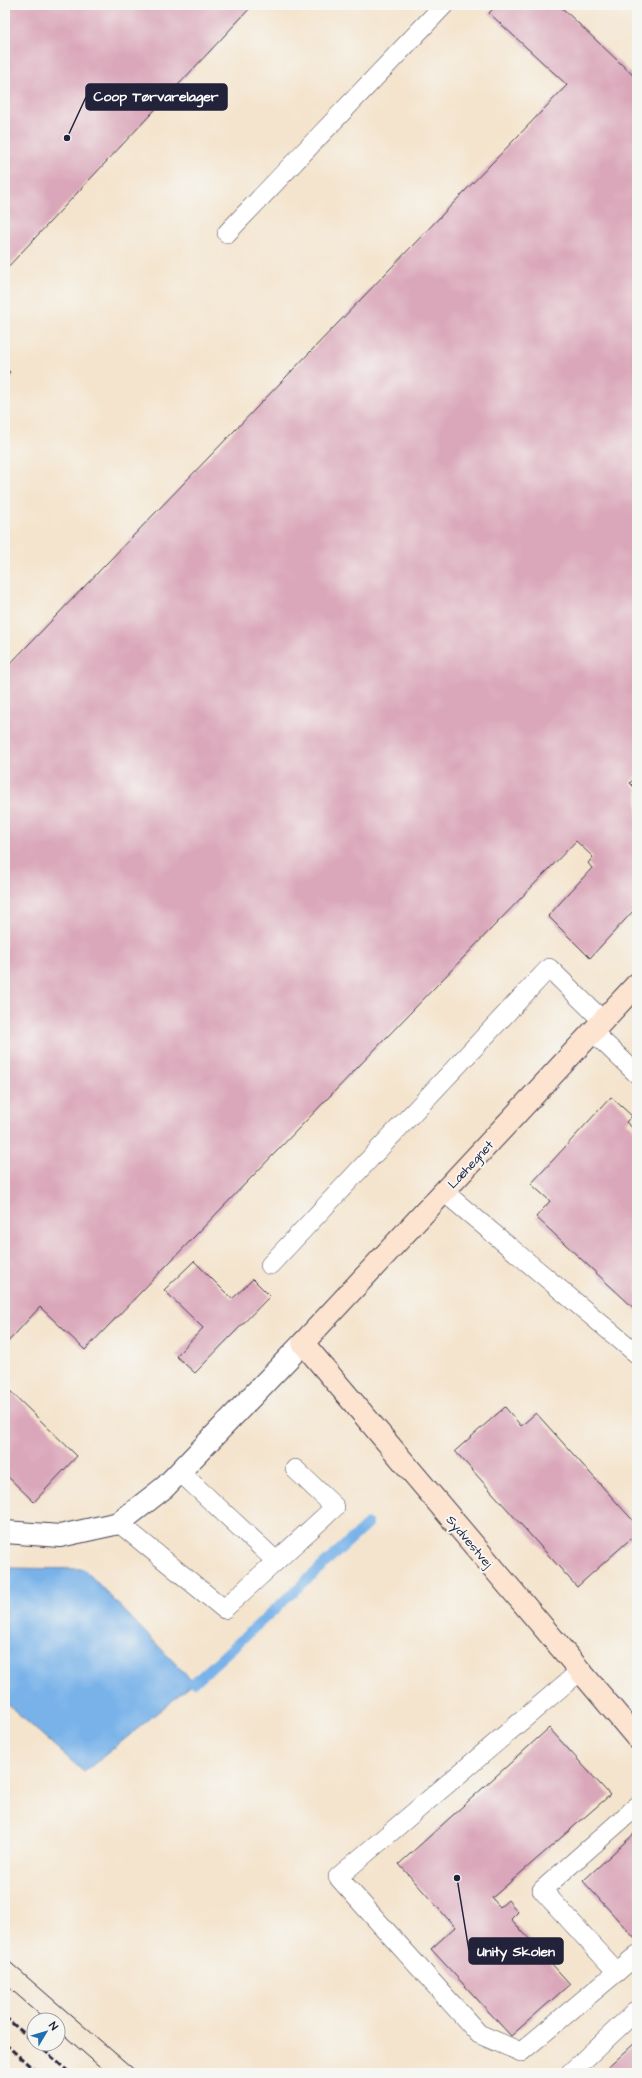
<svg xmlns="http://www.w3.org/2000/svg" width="642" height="2078" font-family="'Architects Daughter',sans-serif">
  <rect width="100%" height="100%" fill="#f6f6f2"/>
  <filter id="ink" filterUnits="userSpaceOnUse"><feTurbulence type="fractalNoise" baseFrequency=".025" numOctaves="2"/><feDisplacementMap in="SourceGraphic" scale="8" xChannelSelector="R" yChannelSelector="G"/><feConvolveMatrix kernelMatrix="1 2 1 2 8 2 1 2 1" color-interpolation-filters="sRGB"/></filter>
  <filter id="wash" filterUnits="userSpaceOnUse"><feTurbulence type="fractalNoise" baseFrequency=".012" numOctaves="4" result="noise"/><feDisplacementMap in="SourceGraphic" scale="16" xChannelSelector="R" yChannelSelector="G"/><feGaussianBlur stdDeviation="0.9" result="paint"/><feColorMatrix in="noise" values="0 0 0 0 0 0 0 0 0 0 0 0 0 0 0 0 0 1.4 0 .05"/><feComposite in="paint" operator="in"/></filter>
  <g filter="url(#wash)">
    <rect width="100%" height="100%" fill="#f4e4cd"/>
    <polygon fill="#78b2e9" stroke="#4d6a92" points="5,1568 84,1569 194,1683 84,1772 5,1702"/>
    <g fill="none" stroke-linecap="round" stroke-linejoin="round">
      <polyline stroke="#78b2e9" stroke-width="10" points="194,1683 368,1524"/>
    </g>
    <g id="blocks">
      <g fill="#daa7ba">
        <polygon points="5,5 253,5 5,270"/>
        <polygon points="497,5 559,5 637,79 637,775 630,783 637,790 637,911 635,909 590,958 548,916 592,868 588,863 593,857 576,841 85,1350 40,1307 6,1344 5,669 567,85 489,13"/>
        <polygon points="5,367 10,372 5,378"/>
        <polygon points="611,1097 632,1116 626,1122 637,1132 637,1311 536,1217 550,1201 531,1184"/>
        <polygon points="194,1261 232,1299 253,1279 270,1296 195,1373 176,1356 203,1328 164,1290"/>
        <polygon points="5,1386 77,1456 34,1502 5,1474"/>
        <polygon points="505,1407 521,1426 536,1413 637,1525 637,1533 577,1587 455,1451"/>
        <polygon points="549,1728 610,1795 492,1898 500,1907 508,1900 518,1912 511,1919 570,1984 511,2036 431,1949 455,1927 399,1864"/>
        <polygon points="637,1831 637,1941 583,1881"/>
        <polygon points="637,2041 637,2073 602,2073"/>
      </g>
    </g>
  </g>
  <g filter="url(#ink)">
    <use href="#blocks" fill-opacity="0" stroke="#423f51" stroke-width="1"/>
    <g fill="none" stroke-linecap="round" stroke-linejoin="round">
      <g stroke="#423f51" stroke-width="20">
        <g id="lane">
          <polyline points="227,233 444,5"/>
          <polyline points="593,1032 637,1074"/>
          <polyline points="444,1192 637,1354"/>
          <polyline points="270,1265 549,968 603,1021"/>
          <polyline points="180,1472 276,1561"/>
          <polyline points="119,1523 224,1609 335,1507 295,1469"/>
          <polyline points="579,1672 338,1877 479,2034 521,2052 637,1955"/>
          <polyline points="617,1972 542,1890 637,1806"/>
          <polyline points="570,2073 637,2010"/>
        </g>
      </g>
      <g stroke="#423f51" stroke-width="24">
        <polyline id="street" points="5,1532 60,1536 119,1523 165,1487 303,1343"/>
      </g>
      <g stroke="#423f51" stroke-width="24">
        <polyline id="secondary" points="637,984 303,1343 637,1738"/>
      </g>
      <use href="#lane" stroke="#fff" stroke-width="19"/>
      <use href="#street" stroke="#fff" stroke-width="22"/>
      <use href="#secondary" stroke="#fde4d1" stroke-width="22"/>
      <g stroke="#22223b" stroke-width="1">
        <polyline points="5,1958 138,2073"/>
        <polyline points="5,1984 46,2020"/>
        <polyline points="58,2030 107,2073"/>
      </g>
      <g stroke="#22223b" stroke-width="3" stroke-dasharray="6 3" stroke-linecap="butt">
        <polyline points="5,2017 34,2042"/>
        <polyline points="5,2044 38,2073"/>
        <polyline points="37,2044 70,2073"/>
      </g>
    </g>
  </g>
  <g text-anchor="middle" stroke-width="4" stroke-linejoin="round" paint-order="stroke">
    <g font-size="13" fill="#22223b" stroke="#f6f6f2">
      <text transform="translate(470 1164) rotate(-47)" y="5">Læhegnet</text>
      <text transform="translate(470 1541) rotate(50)" y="5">Sydvestvej</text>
    </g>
  </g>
  <path fill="none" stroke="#22223b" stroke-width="1.5" d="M67 138L86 97M457 1878L469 1951"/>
  <g fill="#22223b" stroke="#f6f6f2" stroke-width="1.5">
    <circle cx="67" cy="138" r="4"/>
    <circle cx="457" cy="1878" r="4"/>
  </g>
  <g fill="#22223b" stroke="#22223b" stroke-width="1.5">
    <rect x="86" y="84" width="141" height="26" rx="4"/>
    <rect x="469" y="1938" width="94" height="26" rx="4"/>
  </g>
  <g font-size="14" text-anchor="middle" font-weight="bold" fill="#fff">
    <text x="156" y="101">Coop Tørvarelager</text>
    <text x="516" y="1956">Unity Skolen</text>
  </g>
  <rect width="642" height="2078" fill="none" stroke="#f6f6f2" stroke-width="20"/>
  <g transform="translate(46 2032) rotate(52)"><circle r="19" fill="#f6f6f2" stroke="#a1a1a9"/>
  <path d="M0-3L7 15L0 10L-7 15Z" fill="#1f6fb2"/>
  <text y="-6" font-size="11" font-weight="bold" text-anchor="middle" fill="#22223b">N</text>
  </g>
</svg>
